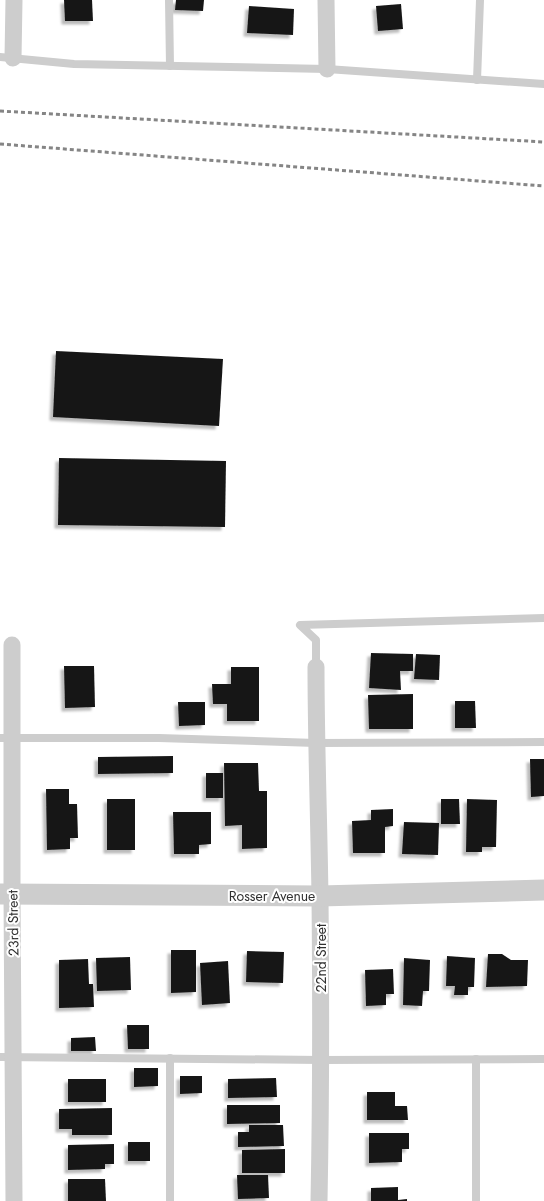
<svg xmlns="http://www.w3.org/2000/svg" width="544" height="1201" font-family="Jost,sans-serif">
  <defs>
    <filter id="shadow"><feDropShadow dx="-3.5" dy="3.5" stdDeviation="1" flood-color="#0004"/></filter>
  </defs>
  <rect width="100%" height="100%" fill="#fff"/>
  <g fill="#171717" filter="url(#shadow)">
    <polygon points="64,0 92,0 93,21 65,21"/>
    <polygon points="176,0 204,0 203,11 175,10"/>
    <polygon points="401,4 403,29 378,31 376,6"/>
    <polygon points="249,6 294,9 293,35 247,33"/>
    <polygon points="56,351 223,359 219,426 53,417"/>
    <polygon points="59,458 226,461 225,527 58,525"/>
    <polygon points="371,653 413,654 413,671 400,671 401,690 369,688"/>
    <polygon points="416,654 440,655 439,680 414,679"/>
    <polygon points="64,666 94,666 95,707 65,708"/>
    <polygon points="231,667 259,667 259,721 227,721 227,704 213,704 212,684 231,684"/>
    <polygon points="413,694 413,729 369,729 368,695"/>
    <polygon points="455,701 475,701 476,728 455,728"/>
    <polygon points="178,702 205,702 205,725 179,726"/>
    <polygon points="173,756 173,773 98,774 98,757"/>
    <polygon points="530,759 544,759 544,796 531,797"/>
    <polygon points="224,763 258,763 259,791 267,791 267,848 242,849 242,825 225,826"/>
    <rect x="206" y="773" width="17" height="25"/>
    <polygon points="46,789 69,789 69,804 77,804 78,838 70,838 70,849 47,850"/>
    <rect x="107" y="799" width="28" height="51"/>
    <polygon points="441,799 459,799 460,824 441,824"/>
    <polygon points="467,799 497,800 496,847 482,847 482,852 466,852"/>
    <polygon points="393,809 393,826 385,827 385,853 353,853 352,821 371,820 371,810"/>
    <polygon points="173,812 211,812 211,844 199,845 199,854 174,854"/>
    <polygon points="404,822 439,823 438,855 402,854"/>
    <polygon points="171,950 196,950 196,992 171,993"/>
    <polygon points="247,951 284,952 283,983 246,982"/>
    <polygon points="488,954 502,954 511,960 528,960 527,986 486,987"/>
    <polygon points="447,956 475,958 474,987 468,987 468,995 454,995 455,986 446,986"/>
    <polygon points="130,957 131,990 97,991 96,958"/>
    <polygon points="404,958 430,960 429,991 423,991 422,1006 403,1005"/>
    <polygon points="88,959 89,984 93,984 94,1007 59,1008 59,960"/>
    <polygon points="228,961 230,1003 202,1005 200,963"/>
    <polygon points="393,969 394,994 386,994 386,1005 366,1006 365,970"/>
    <polygon points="127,1025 149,1025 149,1049 128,1049"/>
    <polygon points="95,1037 96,1051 71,1051 71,1038"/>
    <polygon points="134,1068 158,1068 158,1086 134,1087"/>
    <polygon points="180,1076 202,1076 202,1093 180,1094"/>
    <polygon points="276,1078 277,1097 228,1098 228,1079"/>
    <rect x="68" y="1079" width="38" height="23"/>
    <polygon points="367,1092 395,1092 395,1106 407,1106 408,1120 367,1120"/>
    <polygon points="227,1105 280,1105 280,1123 227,1124"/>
    <polygon points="112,1108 112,1135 72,1135 72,1129 59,1129 59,1109"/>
    <polygon points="249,1125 283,1125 284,1146 238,1147 238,1132 249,1132"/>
    <polygon points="369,1133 409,1133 409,1149 402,1149 402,1162 369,1163"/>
    <rect x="128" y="1142" width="22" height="19"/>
    <polygon points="114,1144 114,1164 105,1164 105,1169 68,1170 68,1145"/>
    <polygon points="285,1149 285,1173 242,1173 242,1150"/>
    <polygon points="237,1175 268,1175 269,1198 238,1199"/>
    <polygon points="68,1179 105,1179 106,1201 68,1201"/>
    <polygon points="398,1187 398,1200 407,1199 407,1201 371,1201 371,1188"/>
  </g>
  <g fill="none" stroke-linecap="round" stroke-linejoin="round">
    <g stroke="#cdcdcd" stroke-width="8">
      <polyline points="169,0 170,66"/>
      <polyline points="0,57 74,64 327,69 544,84"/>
      <polyline points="477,80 480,0"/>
      <polyline points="316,667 316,640 300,625 544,618"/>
      <polyline points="0,738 159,738 316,743 544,742"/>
      <polyline points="0,1057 321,1060 544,1059"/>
      <polyline points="170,1058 170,1201"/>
      <polyline points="476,1059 476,1201"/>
    </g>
    <g stroke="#cdcdcd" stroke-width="17">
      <polyline points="326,0 327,69"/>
      <polyline points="13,58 14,0"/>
      <polyline points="12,645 12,894 14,1201"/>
      <path d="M316 667C316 744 319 821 320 898 321 999 321 1100 319 1201"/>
    </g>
    <polyline stroke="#cdcdcd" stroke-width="21" points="0,894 320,896 544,890"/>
    <g stroke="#858585" stroke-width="3" stroke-dasharray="4 3" stroke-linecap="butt">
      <polyline points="0,111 544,142"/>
      <polyline points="0,144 544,186"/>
    </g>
  </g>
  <g text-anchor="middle" stroke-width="4" stroke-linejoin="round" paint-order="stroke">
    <g font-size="14" fill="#303030" stroke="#fff">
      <text x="272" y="901">Rosser Avenue</text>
      <text transform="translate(13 923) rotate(-91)" y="5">23rd Street</text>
      <text transform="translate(321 958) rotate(-90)" y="5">22nd Street</text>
    </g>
  </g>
</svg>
